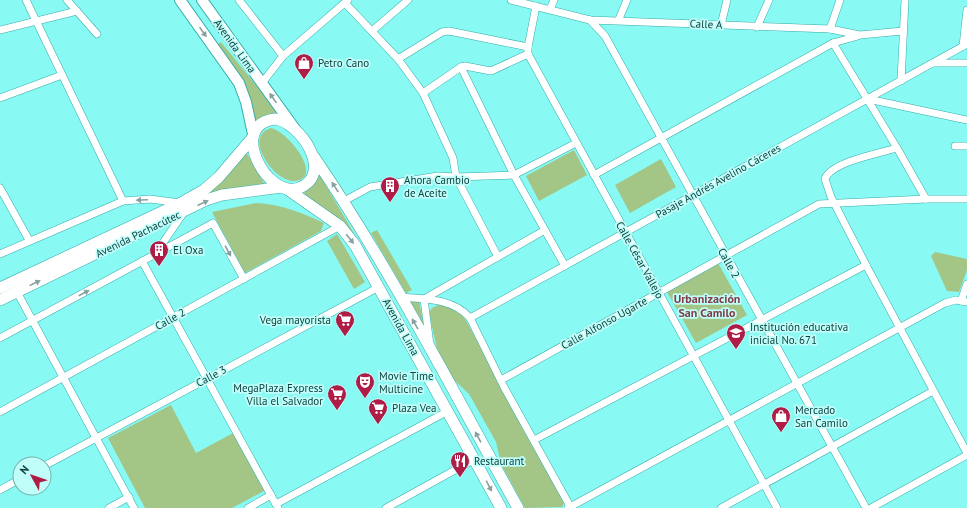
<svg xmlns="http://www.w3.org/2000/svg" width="967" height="508" font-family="'PT Sans',sans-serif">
  <rect width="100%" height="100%" fill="#89f9f4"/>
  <g fill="#a3c686">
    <polygon points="221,42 259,89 277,114 267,115 255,121 246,86 217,45"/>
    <path d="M271 128C289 132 324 178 295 181 274 183 242 136 271 128Z"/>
    <polygon points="574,150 587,175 539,201 526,176"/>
    <polygon points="246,152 265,185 194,203"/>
    <polygon points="661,159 676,187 630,213 615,185"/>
    <path d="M319 174 362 247C345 226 329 209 305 196L304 192 313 185Z"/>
    <path d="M256 203C281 204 302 213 324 223L321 231 245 273 212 212Z"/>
    <polygon points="377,230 412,290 406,293 371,233"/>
    <polygon points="337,234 365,282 354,289 327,241"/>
    <polygon points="935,252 967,259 967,270 959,292 947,291 931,256"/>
    <polygon points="718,263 747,315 696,343 667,292"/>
    <polygon points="408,300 419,301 424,326"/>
    <path d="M438 305C448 306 458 310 464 317L565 501 562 507 525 508 501 464 496 442 469 394 454 380 437 349 429 313 432 308Z"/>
    <polygon points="171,405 196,453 235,432 266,490 232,508 145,508 108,438"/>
  </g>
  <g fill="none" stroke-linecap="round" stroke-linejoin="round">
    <g stroke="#34aca8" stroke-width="8">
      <g id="minor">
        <polyline points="26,0 123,201"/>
        <polyline points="67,0 97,34"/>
        <polyline points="239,0 283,56"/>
        <polyline points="511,0 590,20 830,29 860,35 903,31"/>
        <polyline points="345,3 398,59 423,93 453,158 456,177 498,257"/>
        <polyline points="536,6 528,47 528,54 777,508"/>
        <polyline points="550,9 554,0"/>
        <polyline points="619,19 627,0"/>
        <polyline points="590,20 605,36 866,508"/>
        <polyline points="721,25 727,0"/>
        <polyline points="757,27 769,0"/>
        <polyline points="830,29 840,0"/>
        <polyline points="0,30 77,11"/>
        <polyline points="372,31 408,0"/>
        <polyline points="833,43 897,148 926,199"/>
        <polyline points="963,46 967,10"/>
        <polyline points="398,59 442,32 449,31 528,47"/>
        <polyline points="933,63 967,63"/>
        <polyline points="461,67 514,175 565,266"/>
        <polyline points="901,81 905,0"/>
        <polyline points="262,83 283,56 348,0"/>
        <polyline points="423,93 461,67 465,66 491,71 528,54"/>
        <polyline points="0,98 62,75"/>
        <polyline points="868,99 967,120"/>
        <polyline points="955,146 967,146"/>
        <path d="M897 148C880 153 831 162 825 179L831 197 866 265 967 453"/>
        <polyline points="594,175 833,43 858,36"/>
        <polyline points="0,188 29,240"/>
        <polyline points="344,201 370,187 438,176 456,177 514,175 576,143"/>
        <polyline points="156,253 184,212"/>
        <polyline points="0,254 123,201 150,199 180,203"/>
        <polyline points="142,261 278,508"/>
        <polyline points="17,292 134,508"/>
        <path d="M400 297C425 299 453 298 470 318L504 387 571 508"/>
        <polyline points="424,299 545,230"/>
        <polyline points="424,299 430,345"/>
        <polyline points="961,301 967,284"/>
        <polyline points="470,318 967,44"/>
        <polyline points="0,338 213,223 244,279"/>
        <polyline points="501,380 819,204 926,199 967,199"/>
        <polyline points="0,412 340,226"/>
        <polyline points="534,440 866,265"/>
        <polyline points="44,466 379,287"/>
        <polyline points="0,490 20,479"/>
        <polyline points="276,504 448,411"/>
        <polyline points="109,508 129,497"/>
        <polyline points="248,508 271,495"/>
        <polyline points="386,508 475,459"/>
        <polyline points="568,508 945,303 956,300 967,302"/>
        <polyline points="721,508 933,391"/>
        <polyline points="871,508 967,455"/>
      </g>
    </g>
    <g stroke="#34aca8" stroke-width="12">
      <g id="secondary">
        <polyline points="180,0 239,83 246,102 253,134"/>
        <polyline points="202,0 295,129"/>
      </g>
    </g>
    <g stroke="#34aca8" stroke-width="12">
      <g id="primary">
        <path d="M275 119C300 122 335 174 299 188 267 200 227 124 275 119Z"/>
        <path d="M314 157C390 268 453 391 518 508"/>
        <polyline points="287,189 340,226 355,245 501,508"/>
        <polyline points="0,288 181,203 204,190 219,177 253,137"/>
        <polyline points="0,300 206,200 222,195 282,187"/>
      </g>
    </g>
    <use href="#minor" stroke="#fff" stroke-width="7"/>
    <use href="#secondary" stroke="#fff" stroke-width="10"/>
    <use href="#primary" stroke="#fff" stroke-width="11"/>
  </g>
  <defs><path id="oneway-solid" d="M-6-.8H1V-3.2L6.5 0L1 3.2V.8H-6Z"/></defs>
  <g fill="#87a0a0">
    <use href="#oneway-solid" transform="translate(203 32) rotate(55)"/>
    <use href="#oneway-solid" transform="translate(273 98) rotate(-126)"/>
    <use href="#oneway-solid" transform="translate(335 187) rotate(-123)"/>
    <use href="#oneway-solid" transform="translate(142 200) rotate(177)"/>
    <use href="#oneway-solid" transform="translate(203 203) rotate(-24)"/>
    <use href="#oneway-solid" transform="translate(350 239) rotate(51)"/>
    <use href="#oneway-solid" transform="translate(228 251) rotate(61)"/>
    <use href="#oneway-solid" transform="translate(35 283) rotate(-26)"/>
    <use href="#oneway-solid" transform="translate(84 293) rotate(-28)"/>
    <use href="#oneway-solid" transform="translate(415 324) rotate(-120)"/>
    <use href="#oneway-solid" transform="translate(478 437) rotate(-119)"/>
    <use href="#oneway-solid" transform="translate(489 486) rotate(62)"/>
  </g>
  <defs>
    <g id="shop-pin" transform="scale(1)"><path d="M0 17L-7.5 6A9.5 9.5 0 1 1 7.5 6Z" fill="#af1c45" stroke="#c0fefa"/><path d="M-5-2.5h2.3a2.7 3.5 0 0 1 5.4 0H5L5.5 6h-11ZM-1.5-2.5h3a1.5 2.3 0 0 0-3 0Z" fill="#fff"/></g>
    <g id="building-pin" transform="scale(1)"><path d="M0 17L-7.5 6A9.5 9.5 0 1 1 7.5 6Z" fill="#af1c45" stroke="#c0fefa"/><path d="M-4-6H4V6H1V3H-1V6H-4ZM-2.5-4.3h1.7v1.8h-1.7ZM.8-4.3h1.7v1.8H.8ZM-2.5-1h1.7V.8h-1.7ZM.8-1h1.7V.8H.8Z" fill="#fff"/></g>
    <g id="supermarket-pin" transform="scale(1)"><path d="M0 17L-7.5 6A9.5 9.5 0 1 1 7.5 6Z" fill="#af1c45" stroke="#c0fefa"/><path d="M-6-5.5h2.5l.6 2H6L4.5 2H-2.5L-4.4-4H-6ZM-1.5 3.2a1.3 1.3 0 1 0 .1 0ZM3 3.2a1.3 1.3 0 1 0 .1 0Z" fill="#fff"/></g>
    <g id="school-pin" transform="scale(1)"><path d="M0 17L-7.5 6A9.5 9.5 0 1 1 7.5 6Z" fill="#af1c45" stroke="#c0fefa"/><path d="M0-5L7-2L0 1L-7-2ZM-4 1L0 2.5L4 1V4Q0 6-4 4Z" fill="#fff"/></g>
    <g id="theatre-pin" transform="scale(1)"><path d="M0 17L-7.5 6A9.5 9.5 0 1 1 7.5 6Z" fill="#af1c45" stroke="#c0fefa"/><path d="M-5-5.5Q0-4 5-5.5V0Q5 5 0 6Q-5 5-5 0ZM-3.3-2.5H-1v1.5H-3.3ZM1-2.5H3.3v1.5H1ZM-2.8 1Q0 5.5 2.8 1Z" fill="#fff"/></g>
    <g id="restaurant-pin" transform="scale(1)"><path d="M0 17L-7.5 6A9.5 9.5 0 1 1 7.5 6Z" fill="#af1c45" stroke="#c0fefa"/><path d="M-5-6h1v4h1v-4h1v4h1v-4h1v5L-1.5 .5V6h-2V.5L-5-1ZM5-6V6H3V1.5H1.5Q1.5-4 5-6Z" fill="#fff"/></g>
  </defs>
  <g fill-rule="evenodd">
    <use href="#shop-pin" x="304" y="63"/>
    <use href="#building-pin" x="390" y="186"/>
    <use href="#building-pin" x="159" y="250"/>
    <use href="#supermarket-pin" x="345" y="320"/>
    <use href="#school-pin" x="736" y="333"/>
    <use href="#theatre-pin" x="365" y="382"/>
    <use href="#supermarket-pin" x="337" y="394"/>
    <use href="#supermarket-pin" x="378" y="408"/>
    <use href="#shop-pin" x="781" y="416"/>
    <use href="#restaurant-pin" x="460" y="461"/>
  </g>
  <g text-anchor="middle" stroke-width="3.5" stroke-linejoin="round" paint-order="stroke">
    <g font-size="11" fill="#0f4140" stroke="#c0fefa">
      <text transform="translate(706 24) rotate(3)" y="4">Calle A</text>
      <text transform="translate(235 46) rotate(54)" y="4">Avenida Lima</text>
      <text transform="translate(718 181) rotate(-29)" y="4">Pasaje Andrés Avelino Cáceres</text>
      <text transform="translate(138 234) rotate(-26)" y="4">Avenida Pachacútec</text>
      <text transform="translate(640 260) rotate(61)" y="4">Calle César Vallejo</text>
      <text transform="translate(729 263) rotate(61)" y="4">Calle 2</text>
      <text transform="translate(170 319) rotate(-29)" y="4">Calle 2</text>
      <text transform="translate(604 323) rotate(-29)" y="4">Calle Alfonso Ugarte</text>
      <text transform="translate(401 327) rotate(61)" y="4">Avenida Lima</text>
      <text transform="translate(211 376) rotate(-28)" y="4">Calle 3</text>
    </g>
    <g font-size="11" fill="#0f4140" stroke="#c0fefa" text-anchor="start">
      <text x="318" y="67">Petro Cano</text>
      <text x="404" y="184">Ahora Cambio<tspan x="404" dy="13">de Aceite</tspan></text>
      <text x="173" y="254">El Oxa</text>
      <text x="331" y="324" text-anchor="end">Vega mayorista</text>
      <text x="750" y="331">Institución educativa<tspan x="750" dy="13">inicial No. 671</tspan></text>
      <text x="379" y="380">Movie Time<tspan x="379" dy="13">Multicine</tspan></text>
      <text x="323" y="392" text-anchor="end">MegaPlaza Express<tspan x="323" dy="13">Villa el Salvador</tspan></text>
      <text x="392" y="412">Plaza Vea</text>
      <text x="795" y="414">Mercado<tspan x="795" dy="13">San Camilo</tspan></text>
      <text x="474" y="465">Restaurant</text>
    </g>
    <g font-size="12" font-weight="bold" fill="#833b46" stroke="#c0fefa">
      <text x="707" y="303">Urbanización<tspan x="707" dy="14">San Camilo</tspan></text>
    </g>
  </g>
  <g transform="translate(32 476) rotate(310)"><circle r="19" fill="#c0fefa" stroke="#79b2b0"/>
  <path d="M0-3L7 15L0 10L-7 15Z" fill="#af1c45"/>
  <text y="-6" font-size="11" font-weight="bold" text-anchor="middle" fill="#0f4140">N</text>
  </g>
</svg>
